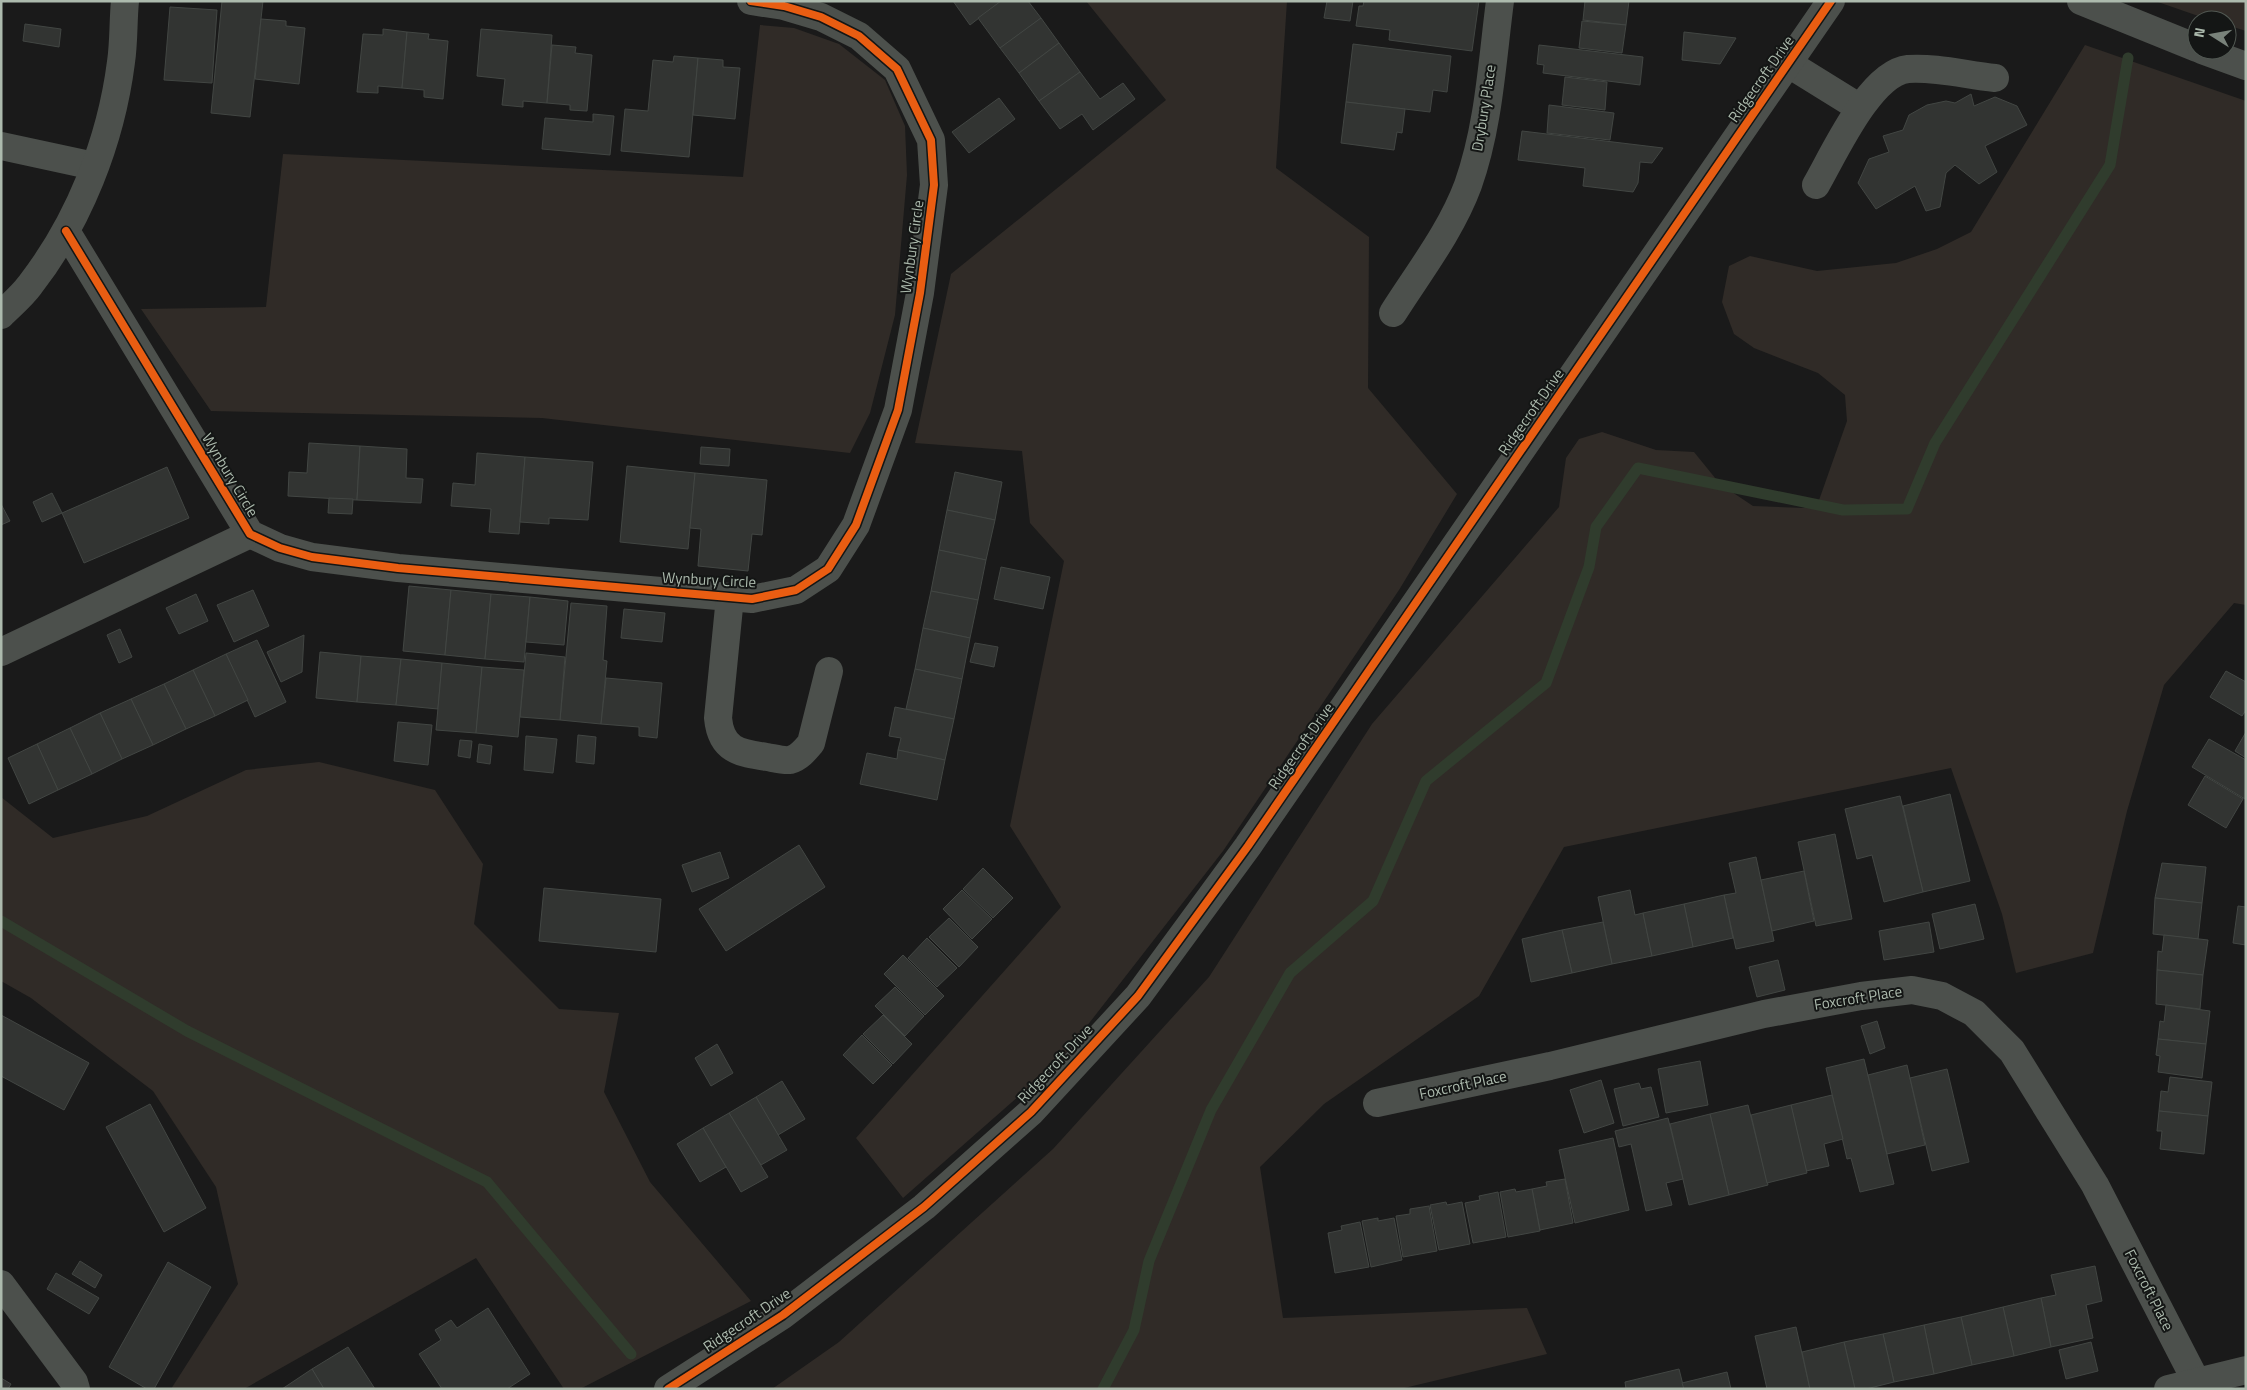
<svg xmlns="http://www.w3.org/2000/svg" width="2247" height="1390" font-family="'Titillium Web',sans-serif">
  <rect width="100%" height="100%" fill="#1a1a1a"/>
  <g fill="#302b27">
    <polygon points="1086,1 1287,1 1276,168 1369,237 1368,388 1457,494 1399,590 1223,851 1062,1058 903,1198 856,1138 1061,907 1010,826 1064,561 1030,523 1022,451 915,443 951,274 1166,100"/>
    <polygon points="2155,1 2246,1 2246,31 2227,25 2227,20 2210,20"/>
    <polygon points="760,25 794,28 839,44 885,80 905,126 907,175 895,315 870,413 850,453 542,418 211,411 141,309 266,307 283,154 743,177"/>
    <polygon points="2085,45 2246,101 2246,605 2234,603 2164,685 2127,811 2093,953 2016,973 2002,914 1951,768 1564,847 1479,996 1324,1104 1260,1167 1283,1318 1527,1308 1547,1354 1400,1389 772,1389 839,1342 1053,1149 1209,977 1372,724 1559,507 1566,458 1579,439 1602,432 1656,450 1694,452 1720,484 1753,506 1803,508 1818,503 1847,421 1845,395 1818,373 1754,348 1734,334 1722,302 1729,266 1750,256 1817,271 1896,263 1937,249 1971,232"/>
    <polygon points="319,762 435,790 483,864 474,924 559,1009 619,1013 604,1092 650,1182 751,1301 580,1389 564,1389 476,1258 244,1389 171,1389 238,1284 216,1187 153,1091 31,998 1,981 1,797 53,838 147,816 246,770"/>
  </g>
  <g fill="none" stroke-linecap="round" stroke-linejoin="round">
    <g stroke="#303c2d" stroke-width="11">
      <polyline points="1,921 187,1031 487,1182 631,1354"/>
      <polyline points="1103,1389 1134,1330 1149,1261 1211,1110 1290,973 1373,901 1426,781 1546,683 1589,567 1596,527 1638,468 1843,510 1907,509 1935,443 2110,165 2128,58"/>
    </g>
  </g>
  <g fill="#323432" stroke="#424643">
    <polygon points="222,1 263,1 250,117 211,113"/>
    <polygon points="953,1 1001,1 970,25"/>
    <polygon points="1001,1 1028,1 1041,18 1000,48 978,18"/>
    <polygon points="1327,1 1353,1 1350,21 1324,18"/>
    <polygon points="1364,1 1479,1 1472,51 1389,40 1390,30 1356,26 1359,6 1363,6"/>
    <polygon points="1585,1 1629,1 1626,25 1583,20"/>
    <polygon points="170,7 217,10 212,83 164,80"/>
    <polygon points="1041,18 1059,43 1019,73 1000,48"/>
    <polygon points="261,19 286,21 286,26 305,28 299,84 255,79"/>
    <polygon points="1582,21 1626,25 1622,53 1579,48"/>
    <polygon points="25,24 61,29 59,47 23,41"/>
    <polygon points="383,29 407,32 402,88 378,86 378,93 357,92 363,34 383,35"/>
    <polygon points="481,29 552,35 547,103 523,101 523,107 502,105 505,79 477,76"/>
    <polygon points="407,32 429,34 428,39 448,41 443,99 424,97 424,90 402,88"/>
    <polygon points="1684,32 1736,38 1720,64 1682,60"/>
    <polygon points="1059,43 1080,72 1039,101 1019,73"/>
    <polygon points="1353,44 1451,56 1447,92 1433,90 1430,112 1346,102"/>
    <polygon points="552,45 576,47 575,53 592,55 587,111 570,110 570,105 547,103"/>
    <polygon points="1539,45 1643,57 1640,85 1543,73 1544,65 1537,64"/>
    <polygon points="674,56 698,58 689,157 621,151 625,109 648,111 653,60 673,62"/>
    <polygon points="698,58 723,60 723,67 740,68 735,119 693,115"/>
    <polygon points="1080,72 1100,99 1123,83 1135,99 1093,130 1082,114 1060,129 1039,101"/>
    <polygon points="1565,77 1607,82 1605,110 1562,105"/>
    <polygon points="1971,94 1974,106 1995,97 2017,106 2027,125 1985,146 1997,172 1979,184 1955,165 1946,173 1940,207 1926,211 1915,186 1876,209 1858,183 1869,159 1889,152 1883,136 1903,130 1909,115 1927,105 1946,101 1955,103"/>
    <polygon points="999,98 1015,119 969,153 952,132"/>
    <polygon points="1346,102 1405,109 1402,133 1397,132 1394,150 1341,143"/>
    <polygon points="1549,105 1614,113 1610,140 1547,133"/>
    <polygon points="593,114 614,116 610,155 542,149 545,118 593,122"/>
    <polygon points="1522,131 1663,148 1652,163 1640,162 1638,183 1633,192 1583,186 1585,168 1518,160"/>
    <polygon points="309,443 360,446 357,500 288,496 289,472 307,473"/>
    <polygon points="360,446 407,449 406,478 423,479 421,503 357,500"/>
    <polygon points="701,447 730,449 729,466 700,464"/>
    <polygon points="477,453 525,457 519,534 489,532 491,509 451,506 453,483 475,485"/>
    <polygon points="525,457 593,462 588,520 549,518 549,524 520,522"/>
    <polygon points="627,466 695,473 688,549 620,542"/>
    <polygon points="167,467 189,518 84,563 62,513"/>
    <polygon points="955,472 1002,482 995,520 947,510"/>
    <polygon points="695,473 767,480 762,535 752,534 748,571 698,566 701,529 690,528"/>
    <polygon points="52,493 62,513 42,522 33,502"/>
    <polygon points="329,498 353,499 352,514 328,513"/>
    <polygon points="1,504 10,521 1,525"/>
    <polygon points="947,510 995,520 986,560 939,550"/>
    <polygon points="939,550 986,560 978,600 931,591"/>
    <polygon points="1001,567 1050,577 1043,609 994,599"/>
    <polygon points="409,586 451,590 445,655 403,651"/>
    <polygon points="253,590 269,626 234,642 217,605"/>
    <polygon points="451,590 491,594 485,659 445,655"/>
    <polygon points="931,591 978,600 970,638 923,628"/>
    <polygon points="196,594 208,621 179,634 166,608"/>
    <polygon points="491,594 530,597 524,662 485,659"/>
    <polygon points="530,597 568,601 564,645 526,642"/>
    <polygon points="571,603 607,606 603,660 607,661 601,724 560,720"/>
    <polygon points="624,609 665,613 662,642 621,638"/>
    <polygon points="923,628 970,638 962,679 915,669"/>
    <polygon points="120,629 132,657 119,663 107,635"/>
    <polygon points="304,635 302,672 281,682 267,652"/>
    <polygon points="257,640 286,702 255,717 226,654"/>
    <polygon points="975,643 998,647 994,667 970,662"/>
    <polygon points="320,652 361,656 357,702 316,698"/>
    <polygon points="526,653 565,657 560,720 520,717"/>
    <polygon points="226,654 248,700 215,716 193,670"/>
    <polygon points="361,656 401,659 396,705 357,702"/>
    <polygon points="401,659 442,663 438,709 396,705"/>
    <polygon points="442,663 482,667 476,733 436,730"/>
    <polygon points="482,667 524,670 518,737 476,733"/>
    <polygon points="915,669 962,679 954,719 906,709"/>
    <polygon points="193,670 215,716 186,729 164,684"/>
    <polygon points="2226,671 2246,682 2246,710 2242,716 2210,697"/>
    <polygon points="606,678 662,683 657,738 639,736 639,727 601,724"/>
    <polygon points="164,684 186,729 153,745 131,699"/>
    <polygon points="131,699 153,745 122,759 100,713"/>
    <polygon points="895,707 954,719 945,760 898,750 901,738 889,736"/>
    <polygon points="100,713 122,759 92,774 70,728"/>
    <polygon points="398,722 432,725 428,765 394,761"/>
    <polygon points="70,728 92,774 58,790 37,744"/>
    <polygon points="2246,732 2246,758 2235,751"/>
    <polygon points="578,735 596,737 594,764 576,762"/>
    <polygon points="526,736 557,739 553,773 524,770"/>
    <polygon points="2209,739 2246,760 2245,799 2192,767"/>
    <polygon points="460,740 472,741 470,758 458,756"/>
    <polygon points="37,744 58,790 29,804 8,758"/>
    <polygon points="479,744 492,746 490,764 477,762"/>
    <polygon points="898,750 945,760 937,800 860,784 867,753 897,759"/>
    <polygon points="2205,776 2243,799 2226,828 2188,805"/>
    <polygon points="1950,794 1970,881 1923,892 1903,806"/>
    <polygon points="1900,796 1923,892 1884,902 1872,855 1857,859 1845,809"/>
    <polygon points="1835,834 1852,919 1816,926 1798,842"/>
    <polygon points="799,845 825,887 726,951 699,909"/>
    <polygon points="720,852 729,878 692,892 682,865"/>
    <polygon points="1756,857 1774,941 1736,949 1724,895 1736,893 1729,863"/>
    <polygon points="2162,863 2206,867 2202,903 2155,898"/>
    <polygon points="983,868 1013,898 993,918 963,889"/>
    <polygon points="1804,871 1814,921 1772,931 1761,880"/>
    <polygon points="544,888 661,899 656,952 539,941"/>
    <polygon points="962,890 992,919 972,939 943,909"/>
    <polygon points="1630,890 1635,915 1643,913 1652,956 1612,964 1598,897"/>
    <polygon points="1724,895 1733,938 1693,947 1684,904"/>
    <polygon points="2155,898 2202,903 2198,939 2153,934"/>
    <polygon points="1684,904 1693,947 1652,956 1643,913"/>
    <polygon points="1975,904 1984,939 1940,949 1932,914"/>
    <polygon points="2238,906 2246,907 2246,945 2233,943"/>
    <polygon points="949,918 978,947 959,967 929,937"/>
    <polygon points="1603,922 1612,964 1572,973 1562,930"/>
    <polygon points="1929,922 1934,952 1884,960 1879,931"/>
    <polygon points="1562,930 1572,973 1531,982 1522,939"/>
    <polygon points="2164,935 2208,940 2203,975 2157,970 2158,951 2162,952"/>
    <polygon points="927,938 957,968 937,987 908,958"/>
    <polygon points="903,955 944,996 925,1015 884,974"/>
    <polygon points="1778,960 1785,990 1757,997 1749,967"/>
    <polygon points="2157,970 2203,975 2200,1009 2156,1004"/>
    <polygon points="895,987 924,1016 905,1036 875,1006"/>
    <polygon points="2166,1005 2210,1011 2206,1044 2158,1039 2160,1021 2164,1022"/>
    <polygon points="1,1015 89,1063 64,1110 1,1076"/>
    <polygon points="883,1015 912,1044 893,1064 863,1034"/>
    <polygon points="1877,1021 1885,1048 1870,1054 1861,1026"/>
    <polygon points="862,1035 892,1065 873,1084 843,1055"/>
    <polygon points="2158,1039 2206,1044 2202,1078 2158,1072 2160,1056 2156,1055"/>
    <polygon points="717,1044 733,1073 711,1086 695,1058"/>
    <polygon points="1864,1059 1894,1184 1860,1192 1851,1158 1847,1159 1826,1068"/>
    <polygon points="1700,1061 1708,1105 1666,1113 1658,1069"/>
    <polygon points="1907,1065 1925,1145 1887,1154 1868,1075"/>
    <polygon points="1947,1069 1969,1162 1932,1171 1910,1078"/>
    <polygon points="2170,1077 2212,1082 2208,1116 2159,1111 2161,1091 2168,1092"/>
    <polygon points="1601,1080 1614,1123 1584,1133 1570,1090"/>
    <polygon points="782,1081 805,1119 778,1135 756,1097"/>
    <polygon points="1639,1083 1641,1089 1651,1087 1659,1117 1623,1126 1614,1089"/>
    <polygon points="1832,1095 1843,1139 1824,1144 1829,1166 1806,1171 1791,1105"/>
    <polygon points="756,1097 787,1150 761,1165 729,1113"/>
    <polygon points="150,1104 206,1208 164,1232 106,1127"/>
    <polygon points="1748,1105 1768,1185 1729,1195 1710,1114"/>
    <polygon points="1791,1105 1807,1173 1767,1183 1751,1115"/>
    <polygon points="2159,1111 2208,1116 2204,1154 2160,1149 2162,1131 2157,1131"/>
    <polygon points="729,1113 768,1177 741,1192 703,1128"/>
    <polygon points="1710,1114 1729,1195 1689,1205 1670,1124"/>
    <polygon points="1668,1118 1683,1179 1666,1183 1672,1205 1646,1211 1631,1144 1619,1147 1615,1131"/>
    <polygon points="703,1128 726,1167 700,1182 677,1144"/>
    <polygon points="1613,1138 1629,1210 1575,1223 1559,1150"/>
    <polygon points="1565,1179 1573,1223 1540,1230 1532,1189 1547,1186 1546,1182"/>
    <polygon points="1515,1189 1516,1192 1532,1189 1540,1231 1508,1237 1500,1192"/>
    <polygon points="1498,1192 1506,1237 1473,1243 1465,1203 1480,1200 1479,1196"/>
    <polygon points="1446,1202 1447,1205 1462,1202 1470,1244 1439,1250 1430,1205"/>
    <polygon points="1429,1206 1437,1251 1403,1257 1396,1216 1410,1214 1410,1209"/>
    <polygon points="1378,1218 1378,1221 1394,1218 1402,1260 1371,1267 1362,1221"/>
    <polygon points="1360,1222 1369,1267 1335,1273 1328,1233 1342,1230 1341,1226"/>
    <polygon points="80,1261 102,1275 95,1288 72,1274"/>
    <polygon points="168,1262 211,1287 154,1389 147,1389 109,1367"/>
    <polygon points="2095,1266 2102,1301 2086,1305 2093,1338 2051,1347 2041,1298 2056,1295 2051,1275"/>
    <polygon points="56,1273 99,1298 89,1314 47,1289"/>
    <polygon points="2041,1298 2051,1347 2014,1356 2003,1307"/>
    <polygon points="2003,1307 2014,1356 1972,1365 1961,1317"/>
    <polygon points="488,1308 530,1374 507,1389 442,1389 419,1354 441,1340 435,1330 451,1320 457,1328"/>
    <polygon points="1961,1317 1972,1365 1934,1374 1924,1325"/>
    <polygon points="1924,1325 1934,1374 1894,1382 1883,1334"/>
    <polygon points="1796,1327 1810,1389 1767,1389 1755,1336"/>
    <polygon points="1883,1334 1894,1382 1866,1389 1855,1389 1844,1342"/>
    <polygon points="1844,1342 1855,1389 1810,1389 1802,1352"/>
    <polygon points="2091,1342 2098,1371 2066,1379 2059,1350"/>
    <polygon points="348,1347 375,1389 324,1389 312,1369"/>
    <polygon points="312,1369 324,1389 282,1389"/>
    <polygon points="1679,1369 1684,1389 1626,1389 1625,1382"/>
    <polygon points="1727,1372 1731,1389 1684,1389 1682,1383"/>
    <polygon points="1,1378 11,1384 8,1389 1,1389"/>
  </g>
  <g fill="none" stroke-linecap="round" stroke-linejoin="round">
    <g stroke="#4c504c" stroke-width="28">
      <polyline points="2081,1 2197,48"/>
      <polyline points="2202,50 2246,66"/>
      <polyline points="1789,64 1860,108"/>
      <polyline points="1,146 94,166"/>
      <path d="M1816 185C1834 154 1870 73 1908 69 1936 67 1966 75 1995 78"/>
      <polyline points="66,231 250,534 280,548 312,557 398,568 752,599 796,590 828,569 856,525 898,410 920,293 934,185 931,140 897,69 859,36 821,17 784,6 751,1"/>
      <path d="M1393 313C1419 272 1451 231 1468 185 1489 126 1492 62 1500 1"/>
      <path d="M1 315C11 305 22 296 30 285 79 222 111 141 121 62 124 42 123 21 125 1"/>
      <path d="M730 597 718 718C721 750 739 753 767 757 773 758 784 761 790 760 799 758 806 749 811 743L829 671"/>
      <polyline points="1,652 250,534"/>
      <polyline points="1377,1103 1550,1066 1764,1014 1861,996 1912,990 1942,996 1974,1013 2012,1051 2095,1185 2196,1381"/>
      <polyline points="1,1284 74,1382 76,1389"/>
      <polyline points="668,1389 783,1315 924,1207 1031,1112 1138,996 1248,846 1831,1"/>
      <polyline points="2168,1389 2246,1370"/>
    </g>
    <g stroke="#141615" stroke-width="11">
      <g id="cycleway">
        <polyline points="66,231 250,534 280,548 312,557 398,568 752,599 796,590 828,569 856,525 898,410 920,293 934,185 931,140 897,69 859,36 821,17 784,6 751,1"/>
        <polyline points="668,1389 783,1315 924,1207 1031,1112 1138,996 1248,846 1831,1"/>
      </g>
    </g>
    <use href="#cycleway" stroke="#e95d12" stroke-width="8"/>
  </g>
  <g text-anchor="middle" stroke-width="4" stroke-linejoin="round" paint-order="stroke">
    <g font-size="15" fill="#acbaad" stroke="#141615">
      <text transform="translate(1761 79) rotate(-55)" y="5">Ridgecroft Drive</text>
      <text transform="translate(1484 108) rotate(-81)" y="5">Drybury Place</text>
      <text transform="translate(912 247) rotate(-82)" y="5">Wynbury Circle</text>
      <text transform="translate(1531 412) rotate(-55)" y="5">Ridgecroft Drive</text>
      <text transform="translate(230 475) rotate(59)" y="5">Wynbury Circle</text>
      <text transform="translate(709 580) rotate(3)" y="5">Wynbury Circle</text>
      <text transform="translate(1301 746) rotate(-55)" y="5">Ridgecroft Drive</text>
      <text transform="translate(1858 998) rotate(-9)" y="5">Foxcroft Place</text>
      <text transform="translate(1055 1064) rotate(-47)" y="5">Ridgecroft Drive</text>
      <text transform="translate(1463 1085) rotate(-12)" y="5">Foxcroft Place</text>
      <text transform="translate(2149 1290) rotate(63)" y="5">Foxcroft Place</text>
      <text transform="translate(747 1320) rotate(-34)" y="5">Ridgecroft Drive</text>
    </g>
  </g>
  <rect width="2247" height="1390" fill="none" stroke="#acbaad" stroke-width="5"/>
  <g transform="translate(2212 35) rotate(281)"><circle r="24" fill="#141615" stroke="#515852"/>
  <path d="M0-4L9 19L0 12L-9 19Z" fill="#79827a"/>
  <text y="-8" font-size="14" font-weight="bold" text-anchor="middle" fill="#acbaad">N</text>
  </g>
</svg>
